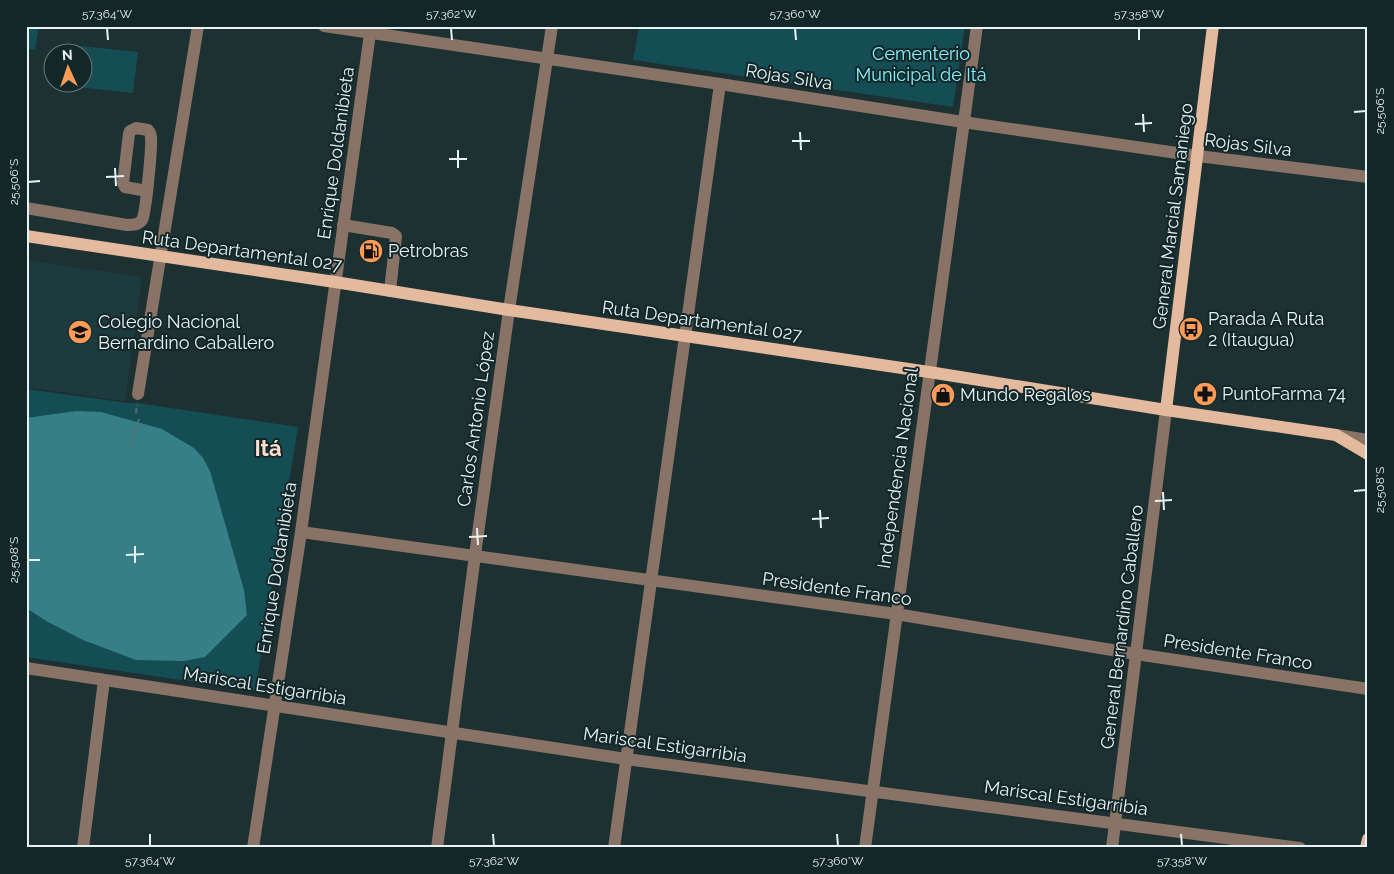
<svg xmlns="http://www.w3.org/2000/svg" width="1394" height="874" font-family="Raleway,sans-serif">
  <rect width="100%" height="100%" fill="#1d3032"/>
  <polygon fill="#1d3b3e" points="26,260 142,277 125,401 26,387"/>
  <g fill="#144d53">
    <polygon points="26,26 39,26 35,50 26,48"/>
    <polygon points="639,26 965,26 953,107 633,60"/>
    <polygon points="81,46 138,52 133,93 76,87 77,83 82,82 82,52 80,52"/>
    <polygon points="26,389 128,403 138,403 298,427 255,691 26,657"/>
  </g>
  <polygon fill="#377f87" points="76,411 101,412 162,429 194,448 203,458 210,471 244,590 247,615 205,657 184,661 136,660 83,640 48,622 26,608 26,418"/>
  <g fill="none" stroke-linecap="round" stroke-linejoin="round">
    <g stroke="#5c6c6e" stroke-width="2" stroke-dasharray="5 2.5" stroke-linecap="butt">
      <polyline points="136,413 137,405"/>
      <polyline points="130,445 139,419"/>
      <polyline points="26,567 26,566"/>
    </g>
    <g stroke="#887366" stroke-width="12">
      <polyline points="324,26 720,84 963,122 1198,156 1368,177"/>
      <path d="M26 208 127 225C133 225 138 225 142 220 146 214 152 146 151 137 151 133 150 133 148 130L136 128 130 131 129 134 123 183 125 187 147 191"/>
      <polyline points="343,225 392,233 396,236 390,291"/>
      <polyline points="138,394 198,26"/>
      <polyline points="1336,435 1368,440"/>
      <polyline points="301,532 896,614 1136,654 1368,689"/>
      <polyline points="26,668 626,759 1300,848"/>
      <polyline points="83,848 104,680"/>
      <polyline points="253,848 301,532 371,26"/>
      <polyline points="437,848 475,555 509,310 552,26"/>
      <polyline points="614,848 720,84"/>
      <polyline points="865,848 977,26"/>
      <polyline points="1112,848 1166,410"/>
    </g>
    <g stroke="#e4ba9f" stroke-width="12">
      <polyline points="26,236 335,282 509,310 929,372 1166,410 1336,435 1368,454"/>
      <polyline points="1166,410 1213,26"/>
      <polyline points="1366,848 1368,839"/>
    </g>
  </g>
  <path fill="none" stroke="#e6f2f3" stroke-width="2" d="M107 28 108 40M451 28 452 40M795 28 796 40M1139 28V40M1354 112 1366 111M1143 114 1144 132M1135 124 1152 123M800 132 801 150M792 141H810M458 150V168M449 159H467M115 168 116 186M106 177 124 176M28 182 40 181M1354 491 1366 490M1163 492 1164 510M1155 501 1172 500M820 510 821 528M812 519 829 518M477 528 478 545M469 537 487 536M135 546V563M126 555 144 554M28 560H40M150 834V846M493 834 494 846M837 834 838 846M1181 834 1182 846"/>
  <defs>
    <g id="fuel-disc" transform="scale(1.25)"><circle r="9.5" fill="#fd9c56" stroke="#132628"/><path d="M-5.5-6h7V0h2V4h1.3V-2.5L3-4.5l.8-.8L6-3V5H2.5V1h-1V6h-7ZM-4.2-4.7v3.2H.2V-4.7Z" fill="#111"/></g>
    <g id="bus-disc" transform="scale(1.25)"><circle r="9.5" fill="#fd9c56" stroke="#132628"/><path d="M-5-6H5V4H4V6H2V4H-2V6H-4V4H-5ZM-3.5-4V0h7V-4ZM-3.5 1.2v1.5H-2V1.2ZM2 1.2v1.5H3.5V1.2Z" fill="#111"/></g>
    <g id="university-disc" transform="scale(1.25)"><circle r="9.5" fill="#fd9c56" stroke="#132628"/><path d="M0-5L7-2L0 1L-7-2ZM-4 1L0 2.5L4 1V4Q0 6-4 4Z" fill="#111"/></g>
    <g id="pharmacy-disc" transform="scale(1.25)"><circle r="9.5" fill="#fd9c56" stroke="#132628"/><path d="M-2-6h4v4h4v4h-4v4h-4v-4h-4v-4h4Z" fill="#111"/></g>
    <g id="shop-disc" transform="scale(1.25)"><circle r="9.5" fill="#fd9c56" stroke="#132628"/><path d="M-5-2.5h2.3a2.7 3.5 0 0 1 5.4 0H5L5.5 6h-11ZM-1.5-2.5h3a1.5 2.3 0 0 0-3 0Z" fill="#111"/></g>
  </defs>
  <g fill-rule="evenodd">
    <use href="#fuel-disc" x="371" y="251"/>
    <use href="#bus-disc" x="1191" y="329"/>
    <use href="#university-disc" x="80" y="332"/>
    <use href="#pharmacy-disc" x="1205" y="394"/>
    <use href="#shop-disc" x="943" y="395"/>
  </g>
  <g text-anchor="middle" stroke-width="4" stroke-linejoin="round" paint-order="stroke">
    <g font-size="18" fill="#84f2fe" stroke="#132628">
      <text x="921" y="60">Cementerio<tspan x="921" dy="21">Municipal de Itá</tspan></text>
    </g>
    <g font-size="18" fill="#e6f2f3" stroke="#132628">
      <text transform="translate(789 77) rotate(9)" y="6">Rojas Silva</text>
      <text transform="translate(1248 145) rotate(7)" y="6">Rojas Silva</text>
      <text transform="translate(336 153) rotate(-82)" y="6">Enrique Doldanibieta</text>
      <text transform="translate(1173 216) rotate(-83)" y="6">General Marcial Samaniego</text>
      <text transform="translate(242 251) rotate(8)" y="6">Ruta Departamental 027</text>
      <text transform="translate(702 321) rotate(8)" y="6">Ruta Departamental 027</text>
      <text transform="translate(476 419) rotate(-82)" y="6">Carlos Antonio López</text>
      <text transform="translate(898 468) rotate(-82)" y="6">Independencia Nacional</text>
      <text transform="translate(277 568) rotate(-81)" y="6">Enrique Doldanibieta</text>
      <text transform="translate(837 589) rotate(8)" y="6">Presidente Franco</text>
      <text transform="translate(1122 627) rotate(-83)" y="6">General Bernardino Caballero</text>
      <text transform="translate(1238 652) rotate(9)" y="6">Presidente Franco</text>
      <text transform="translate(265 686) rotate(9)" y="6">Mariscal Estigarribia</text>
      <text transform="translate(665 745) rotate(8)" y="6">Mariscal Estigarribia</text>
      <text transform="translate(1066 798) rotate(8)" y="6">Mariscal Estigarribia</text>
    </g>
    <g font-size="18" fill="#e6f2f3" stroke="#132628" text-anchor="start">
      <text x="388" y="257">Petrobras</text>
      <text x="1208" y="325">Parada A Ruta<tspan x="1208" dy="21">2 (Itaugua)</tspan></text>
      <text x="98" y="328">Colegio Nacional<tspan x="98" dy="21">Bernardino Caballero</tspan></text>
      <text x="1222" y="400">PuntoFarma 74</text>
      <text x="960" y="401">Mundo Regalos</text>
    </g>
    <g font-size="22" font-weight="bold" fill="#fbdecc" stroke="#132628">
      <text x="268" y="456">Itá</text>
    </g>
  </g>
  <rect width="1394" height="874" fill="none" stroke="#132628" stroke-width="55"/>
  <g transform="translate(68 68) rotate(357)"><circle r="24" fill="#132628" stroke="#677879"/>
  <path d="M0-4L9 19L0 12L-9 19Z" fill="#fd9c56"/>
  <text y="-8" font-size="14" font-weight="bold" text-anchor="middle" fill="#e6f2f3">N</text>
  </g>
  <rect x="28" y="28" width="1338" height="818" fill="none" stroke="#e6f2f3" stroke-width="2"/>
  <g font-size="12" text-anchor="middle" fill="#e6f2f3">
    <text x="107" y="18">57.364°W</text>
    <text x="451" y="18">57.362°W</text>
    <text x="795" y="18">57.360°W</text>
    <text x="1139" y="18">57.358°W</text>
    <text transform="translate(1380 111) rotate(-90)" y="4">25.506°S</text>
    <text transform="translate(14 182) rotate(-90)" y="4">25.506°S</text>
    <text transform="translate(1380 490) rotate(-90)" y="4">25.508°S</text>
    <text transform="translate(14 560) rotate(-90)" y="4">25.508°S</text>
    <text x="150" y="865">57.364°W</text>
    <text x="494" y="865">57.362°W</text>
    <text x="838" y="865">57.360°W</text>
    <text x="1182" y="865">57.358°W</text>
  </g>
</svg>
